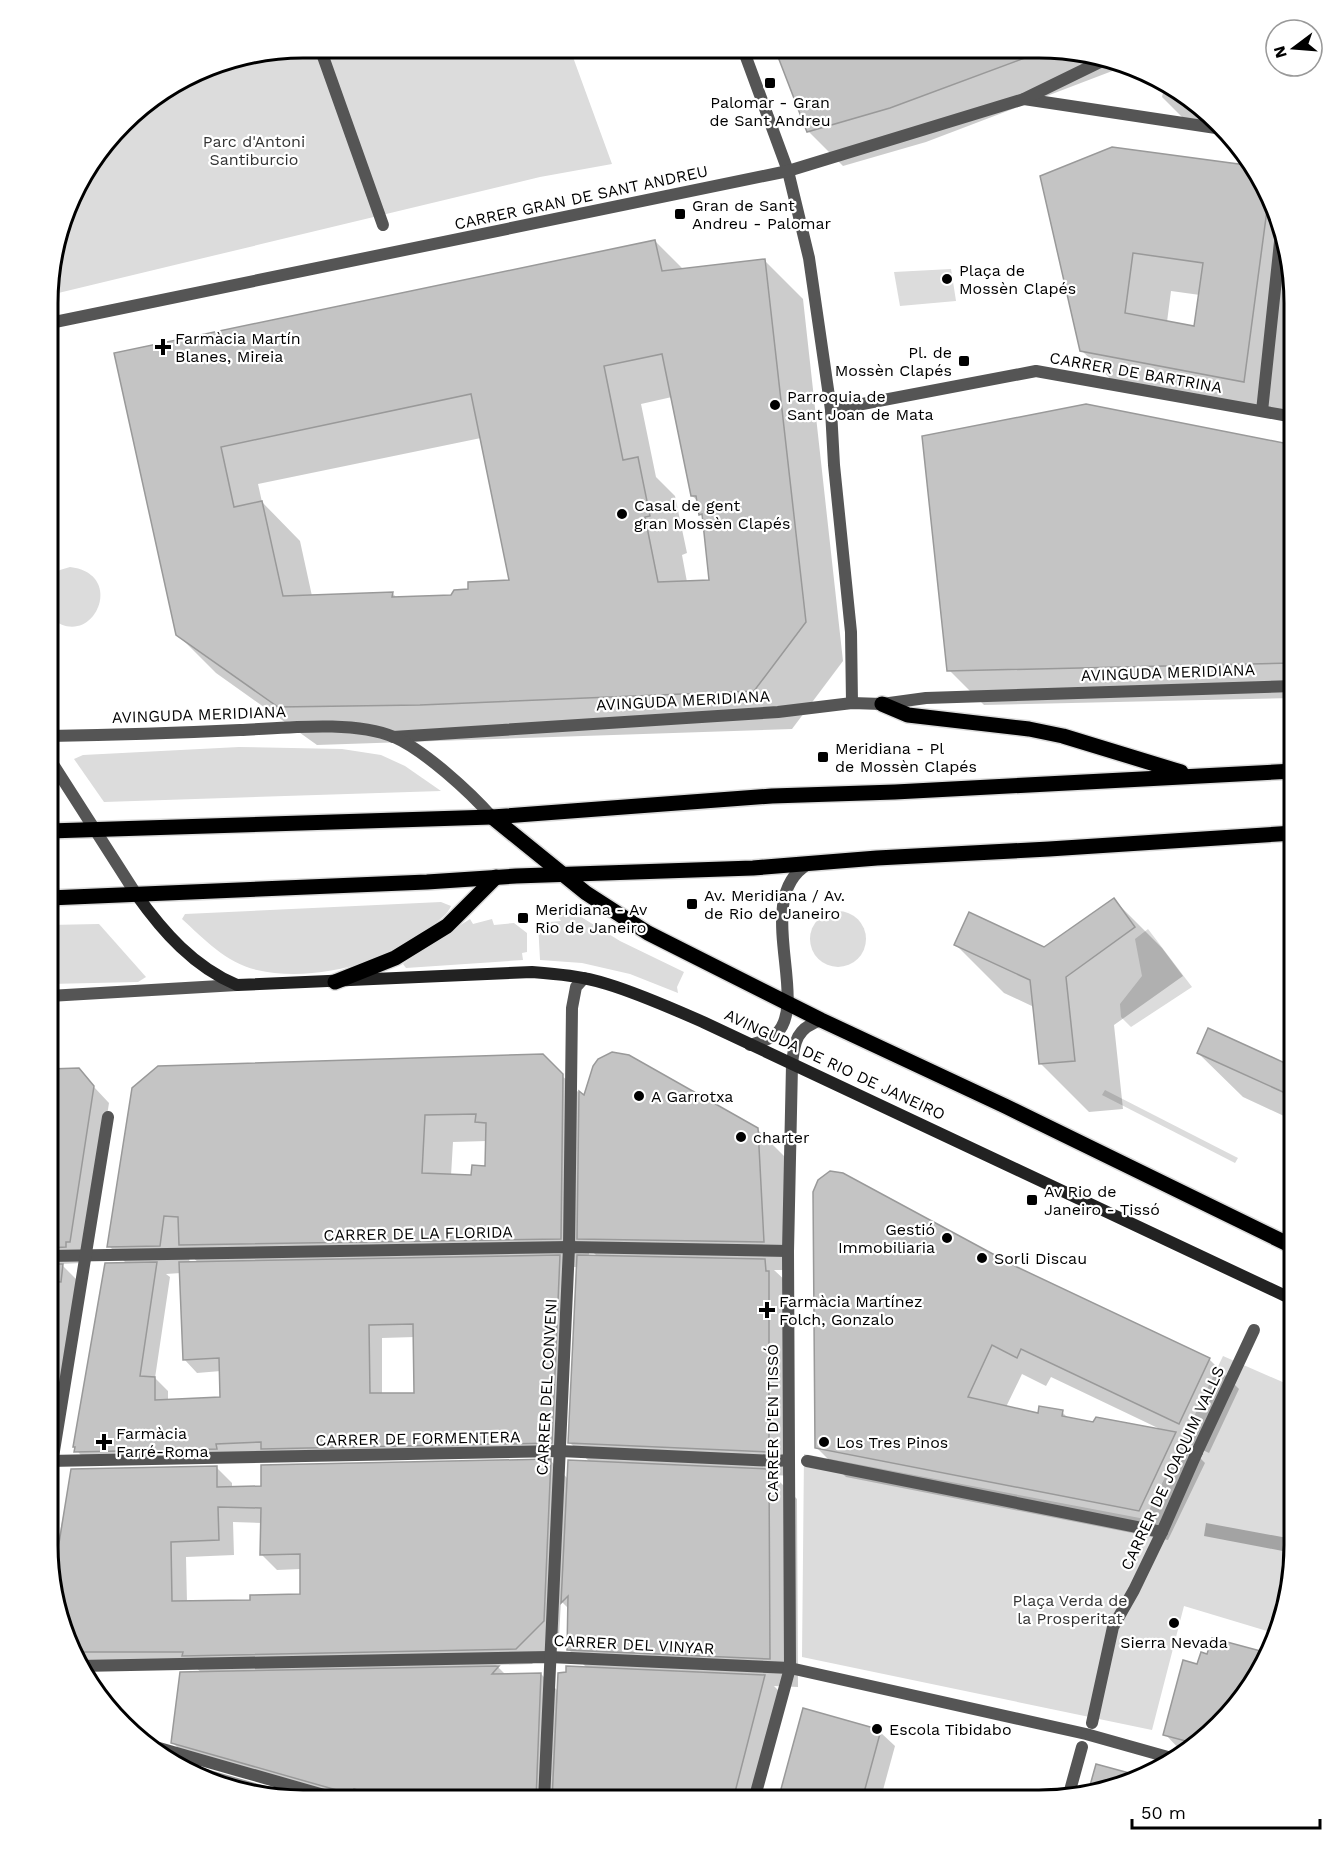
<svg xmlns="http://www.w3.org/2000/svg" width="1342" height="1849" font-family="'Work Sans',sans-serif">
  <rect width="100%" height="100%" fill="#fff"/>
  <g fill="#dcdcdc">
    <polygon points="304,48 570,49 612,164 540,177 50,295 50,270 82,176 135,111 221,62"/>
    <polygon points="951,269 956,301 900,306 894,272"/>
    <path d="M70 567C129 574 91 654 50 617V577L60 570Z"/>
    <polygon points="239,747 342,749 381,755 405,766 441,791 104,802 74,759 83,755"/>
    <path d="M441 902 451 906C448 914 440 919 433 925 390 963 312 983 257 970 226 963 204 939 182 919L185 914Z"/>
    <circle cx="838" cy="939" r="28"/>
    <polygon points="573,912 620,941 684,972 677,987 678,993 630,974 582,963 540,960 538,923 561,921 556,913"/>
    <polygon points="470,919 473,924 492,919 494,925 514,923 527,933 527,952 522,953 523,960 406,968 403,964 443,936"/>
    <polygon points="99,924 146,977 138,982 49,984 49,925"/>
    <polygon points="1148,929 1192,987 1131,1027 1121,1017 1120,1004 1142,976 1135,939"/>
    <polygon points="1105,1090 1238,1158 1235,1163 1102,1095"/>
    <polygon points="1223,1356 1294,1387 1293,1563 1280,1628 1277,1634 1184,1606 1152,1730 802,1657 804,1454 1145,1519"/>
  </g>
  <polygon fill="#a3a3a3" points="1206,1523 1293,1539 1293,1553 1204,1536"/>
  <g fill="#0003" fill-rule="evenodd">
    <polygon points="777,49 1072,50 1128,65 926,142 843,166 808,131"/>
    <polygon points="1165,84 1194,101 1217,129 1191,126 1162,97"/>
    <path d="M1112 148 1248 166 1268 191 1294 303V335L1283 420 1121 389 1081 350ZM1171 291 1200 295 1195 328 1167 322Z"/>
    <path d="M655 241 684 270 765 261 803 299 843 661 792 729 317 745 216 673 177 634 116 354ZM672 397 692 496 698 501 701 514 704 517 711 581 687 582 682 555 687 553 675 496 656 477 641 404ZM481 438 511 582 452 596 397 598 393 594 312 596 300 541 262 502 258 484Z"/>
    <polygon points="1294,361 1294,394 1290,390"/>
    <polygon points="50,404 54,408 59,430 50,431"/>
    <polygon points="1294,446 1294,698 984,705 949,670"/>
    <polygon points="1114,900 1162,948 1183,976 1114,1025 1123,1109 1089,1112 1040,1063 1034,1007 1004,993 956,945 1045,949"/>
    <polygon points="1209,1030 1292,1068 1294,1066 1294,1183 1288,1178 1284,1116 1243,1097 1198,1053"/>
    <path d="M542 1055 584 1098 757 1129 786 1158 792 1270H774L789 1284 793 1476 773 1475 797 1499 798 1687 774 1686 783 1695 756 1800 324 1799 191 1761 172 1742 202 1673 195 1667H82L74 1658 48 1546V1535L59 1537 72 1470 216 1467 232 1483V1488H262L551 1461 568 1479 590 1462 570 1443 578 1267H570L565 1456 89 1465 75 1448 106 1265 127 1264 109 1246 134 1089ZM487 1141V1168L472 1176H451L453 1142ZM589 1248 598 1257H589ZM190 1255 199 1263H189ZM181 1273 184 1359 197 1373 221 1371V1399L168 1401V1391L155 1378 170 1277 166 1274ZM415 1337V1395H382V1338ZM233 1522 262 1523 261 1554 277 1570 301 1569V1596L251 1601 187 1602 186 1557 234 1555ZM561 1601 570 1610 568 1649 588 1669 559 1692 541 1674 506 1675 496 1665 532 1664 559 1637Z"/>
    <polygon points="49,1070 78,1070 109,1103 85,1257 81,1263 61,1264 78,1281 48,1482"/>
    <path d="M1016 1269 1209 1359 1239 1389 1209 1453 1182 1440 1205 1463 1168 1540 846 1477 816 1447ZM1022 1374 1046 1386 1051 1377 1160 1429 1094 1424 1069 1419 1062 1412 1039 1415 1006 1407Z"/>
    <polygon points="1198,1666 1207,1738 1183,1753 1165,1734"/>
    <polygon points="804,1710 880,1732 895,1746 880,1801 779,1800"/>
  </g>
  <g fill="#c4c4c4" stroke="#999" stroke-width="1.5" fill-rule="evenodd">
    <polygon points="775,49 1041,50 1041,52 890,108 807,132"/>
    <path d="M1112 147 1246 165 1268 191 1269 195 1244 382 1080 351 1040 176ZM1133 253 1203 263 1194 326 1125 313Z"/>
    <path d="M655 240 662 271 765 259 806 622 754 691 420 705 278 707 176 635 114 353ZM662 354 691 496H696L699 515 702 514 709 580 658 582 645 517 650 516 638 457 623 460 604 366ZM471 394 509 580 468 582V589L454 590 451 595 392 597 393 592 283 596 262 501 234 507 221 447Z"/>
    <polygon points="1086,404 1294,445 1294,663 947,671 922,436"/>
    <polygon points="1114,898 1135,927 1066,977 1075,1061 1039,1064 1030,980 954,945 969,912 1044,947"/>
    <polygon points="1208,1028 1285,1063 1294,1076 1294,1097 1197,1053"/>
    <polygon points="612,1052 629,1055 758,1128 764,1242 577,1239 579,1091 584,1095 593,1066 598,1059"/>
    <path d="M543 1054 563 1074 561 1239 179 1245 178 1217 164 1216 160 1246 107 1247 132 1088 158 1066ZM476 1114 475 1122 486 1123 485 1166 472 1165 471 1175 422 1173 425 1115Z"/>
    <polygon points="79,1068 94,1086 70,1242 66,1242 66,1247 49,1248 49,1069"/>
    <polygon points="830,1171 843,1173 1017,1267 1210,1358 1179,1424 1021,1349 1017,1358 992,1345 968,1397 1038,1413 1039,1406 1063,1410 1062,1416 1093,1422 1096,1417 1176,1432 1139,1511 815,1448 813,1192 818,1180"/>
    <path d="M560 1255 552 1443 261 1449V1442L216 1444 217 1449 74 1452 75 1447H73L105 1263 157 1262 140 1376 155 1377V1400L220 1397 219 1358 183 1360 179 1262ZM413 1324 414 1393H370L369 1325Z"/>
    <polygon points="577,1255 765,1259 766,1271 769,1271 769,1452 568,1443"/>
    <polygon points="48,1264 63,1264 61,1282 48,1281"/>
    <path d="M551 1459 544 1621 516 1649 182 1656 183 1652H73L54 1574 71 1469 217 1466V1487L261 1486V1465ZM218 1507 261 1508 260 1555 300 1554V1594L250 1595V1600L172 1601 171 1542 219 1540Z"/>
    <polygon points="568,1460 769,1469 770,1659 567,1650 568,1596 561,1603"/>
    <polygon points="1212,1638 1268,1653 1251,1688 1207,1738 1197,1744 1163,1735 1183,1660 1197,1664 1201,1652 1207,1654"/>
    <polygon points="499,1666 492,1674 541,1673 536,1800 388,1799 354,1789 352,1799 346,1799 344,1794 340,1791 171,1743 180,1672"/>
    <polygon points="566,1666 765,1675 733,1800 552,1800 558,1673 566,1672"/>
    <polygon points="803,1708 881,1730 862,1800 778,1800"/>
    <polygon points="169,1759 308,1799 270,1799 206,1782"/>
    <polygon points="1096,1764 1144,1777 1089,1789"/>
  </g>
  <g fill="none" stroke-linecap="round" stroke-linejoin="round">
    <g stroke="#dbdbdb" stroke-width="18">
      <g id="primary">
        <polyline points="882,704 908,715 1029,729 1063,736 1181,772"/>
        <polyline points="492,817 586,893 648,933 821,1020 1005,1106 1294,1247"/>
        <polyline points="49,831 492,817 772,796 895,792 1294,771"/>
        <polyline points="49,898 427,882 516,876 753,868 877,858 1049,849 1294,833"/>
        <polyline points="335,982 395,958 447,926 496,877"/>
      </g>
    </g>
    <g stroke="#555" stroke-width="12">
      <polyline points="320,48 383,225"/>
      <polyline points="807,1461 1162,1532"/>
      <polyline points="1092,1723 1113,1627 1134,1590 1162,1532 1197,1452"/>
      <polyline points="1069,1794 1082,1747"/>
    </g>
    <g stroke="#555" stroke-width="12">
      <polyline points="743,49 788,171 809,258 831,410 834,465 851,632 852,703"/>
      <polyline points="1024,99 1216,128"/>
      <polyline points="50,323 788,171 1024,99 1106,59"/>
      <polyline points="831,410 1036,371 1294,417"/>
      <polyline points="1262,411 1280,242"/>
      <polyline points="393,737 778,712 852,703 882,704 926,698 1294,686"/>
      <polyline points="49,996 237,985"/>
      <path d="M750 1045C759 1042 770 1040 776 1034 811 1002 751 898 808 864"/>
      <polyline points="49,1256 569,1247 788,1251"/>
      <polyline points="1197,1452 1254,1330"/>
      <polyline points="48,1461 560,1451 777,1461 788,1460"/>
      <polyline points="48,1488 108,1117"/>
      <polyline points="80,1666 549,1657 790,1668 1086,1734 1175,1759"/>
      <polyline points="145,1744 338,1799"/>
      <polyline points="544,1800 569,1247 572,1008 576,987 584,978"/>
      <path d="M754 1800 790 1668 788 1251 792 1065C794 1041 797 1028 821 1020"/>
    </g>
    <g stroke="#555" stroke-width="12">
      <path d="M49 736C113 735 177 733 240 730 285 728 353 720 394 737 424 750 470 792 492 817"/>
      <polyline points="49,758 136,894"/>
    </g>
    <path stroke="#222" stroke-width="12" d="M136 894C163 932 194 967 237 985L532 972C557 974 582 976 607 984 640 994 671 1008 703 1022L1294 1300"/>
    <use href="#primary" stroke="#000" stroke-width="15"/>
  </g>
  <g fill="#000" stroke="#fff" stroke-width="2">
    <rect x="764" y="77" width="12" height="12" rx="3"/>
    <rect x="674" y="208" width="12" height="12" rx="3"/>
    <circle cx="947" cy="279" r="6"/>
    <path d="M160 338h6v6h6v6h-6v6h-6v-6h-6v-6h6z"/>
    <rect x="958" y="355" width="12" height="12" rx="3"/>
    <circle cx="775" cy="405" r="6"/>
    <circle cx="622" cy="514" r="6"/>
    <rect x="817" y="751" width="12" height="12" rx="3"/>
    <rect x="686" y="898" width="12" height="12" rx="3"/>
    <rect x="517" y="912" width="12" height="12" rx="3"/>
    <circle cx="639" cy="1096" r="6"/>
    <circle cx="741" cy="1137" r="6"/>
    <rect x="1026" y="1194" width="12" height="12" rx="3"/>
    <circle cx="947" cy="1238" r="6"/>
    <circle cx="982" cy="1258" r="6"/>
    <path d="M764 1301h6v6h6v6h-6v6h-6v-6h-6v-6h6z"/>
    <path d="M101 1433h6v6h6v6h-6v6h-6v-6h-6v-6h6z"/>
    <circle cx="824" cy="1442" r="6"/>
    <circle cx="1174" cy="1623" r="6"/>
    <circle cx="877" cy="1729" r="6"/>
  </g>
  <g text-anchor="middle" stroke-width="4.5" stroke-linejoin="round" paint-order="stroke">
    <g font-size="16" fill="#000" stroke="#fff" text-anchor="start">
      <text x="770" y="108" text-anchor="middle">Palomar - Gran<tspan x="770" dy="18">de Sant Andreu</tspan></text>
      <text x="692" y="211">Gran de Sant<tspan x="692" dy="18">Andreu - Palomar</tspan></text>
      <text x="959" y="276">Plaça de<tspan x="959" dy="18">Mossèn Clapés</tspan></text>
      <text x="175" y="344">Farmàcia Martín<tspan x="175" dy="18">Blanes, Mireia</tspan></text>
      <text x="952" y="358" text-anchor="end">Pl. de<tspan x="952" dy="18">Mossèn Clapés</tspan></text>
      <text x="787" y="402">Parroquia de<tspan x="787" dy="18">Sant Joan de Mata</tspan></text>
      <text x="634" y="511">Casal de gent<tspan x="634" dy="18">gran Mossèn Clapés</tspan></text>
      <text x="835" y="754">Meridiana - Pl<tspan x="835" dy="18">de Mossèn Clapés</tspan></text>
      <text x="704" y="901">Av. Meridiana / Av.<tspan x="704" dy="18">de Rio de Janeiro</tspan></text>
      <text x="535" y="915">Meridiana - Av<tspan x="535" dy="18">Rio de Janeiro</tspan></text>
      <text x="651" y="1102">A Garrotxa</text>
      <text x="753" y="1143">charter</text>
      <text x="1044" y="1197">Av Rio de<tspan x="1044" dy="18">Janeiro - Tissó</tspan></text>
      <text x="935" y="1235" text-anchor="end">Gestió<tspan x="935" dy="18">Immobiliaria</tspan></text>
      <text x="994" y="1264">Sorli Discau</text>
      <text x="779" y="1307">Farmàcia Martínez<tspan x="779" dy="18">Folch, Gonzalo</tspan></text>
      <text x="116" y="1439">Farmàcia<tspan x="116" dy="18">Farré-Roma</tspan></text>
      <text x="836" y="1448">Los Tres Pinos</text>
      <text x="1174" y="1648" text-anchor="middle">Sierra Nevada</text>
      <text x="889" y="1735">Escola Tibidabo</text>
    </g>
    <g font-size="16" fill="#333" stroke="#fff">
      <text x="254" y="147">Parc d'Antoni<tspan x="254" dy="18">Santiburcio</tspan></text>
      <text x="1070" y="1606">Plaça Verda de<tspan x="1070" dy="18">la Prosperitat</tspan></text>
    </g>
    <g font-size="16" fill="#000" stroke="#fff">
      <text transform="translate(581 197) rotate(-12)" y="6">CARRER GRAN DE SANT ANDREU</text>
      <text transform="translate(1136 372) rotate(10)" y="6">CARRER DE BARTRINA</text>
      <text transform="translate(1168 672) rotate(-2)" y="6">AVINGUDA MERIDIANA</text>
      <text transform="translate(683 700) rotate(-3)" y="6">AVINGUDA MERIDIANA</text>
      <text transform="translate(199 714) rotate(-2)" y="6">AVINGUDA MERIDIANA</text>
      <text transform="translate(835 1064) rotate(25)" y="6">AVINGUDA DE RIO DE JANEIRO</text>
      <text transform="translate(418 1233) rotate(-1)" y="6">CARRER DE LA FLORIDA</text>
      <text transform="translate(546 1387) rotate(-87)" y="6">CARRER DEL CONVENI</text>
      <text transform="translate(772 1423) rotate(-90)" y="6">CARRER D'EN TISSÓ</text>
      <text transform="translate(418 1438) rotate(-1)" y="6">CARRER DE FORMENTERA</text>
      <text transform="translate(1172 1468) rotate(-65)" y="6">CARRER DE JOAQUIM VALLS</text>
      <text transform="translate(634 1644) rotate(3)" y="6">CARRER DEL VINYAR</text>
    </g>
  </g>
  <path d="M0 0H1342V1849H0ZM303 58H1039A245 245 0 0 1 1284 303V1545A245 245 0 0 1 1039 1790H303A245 245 0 0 1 58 1545V303A245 245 0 0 1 303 58Z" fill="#fff" fill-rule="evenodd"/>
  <path fill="none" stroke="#000" stroke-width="3" d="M303 58H1039A245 245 0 0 1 1284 303V1545A245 245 0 0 1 1039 1790H303A245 245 0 0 1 58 1545V303A245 245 0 0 1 303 58Z"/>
  <g transform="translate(1294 48) rotate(254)"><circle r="28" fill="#ffffff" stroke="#999999" stroke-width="1.5"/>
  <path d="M0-4.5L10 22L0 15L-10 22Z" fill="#000000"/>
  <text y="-9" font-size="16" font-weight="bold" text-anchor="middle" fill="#000000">N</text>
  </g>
  <path d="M1132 1819v9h188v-9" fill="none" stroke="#000000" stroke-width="3"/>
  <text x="1141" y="1819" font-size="18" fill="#000000" stroke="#ffffff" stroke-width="4.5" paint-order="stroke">50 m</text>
</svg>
